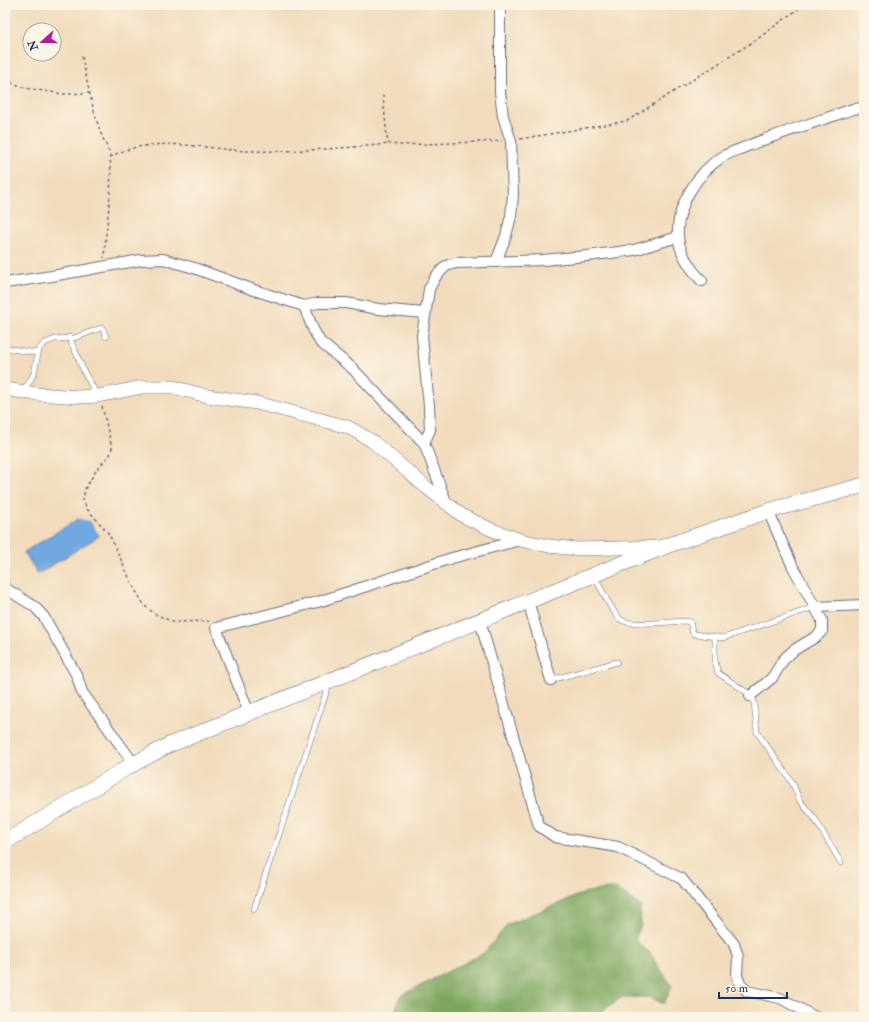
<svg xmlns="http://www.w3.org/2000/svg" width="869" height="1022" font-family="'IM FELL Double Pica',serif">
  <rect width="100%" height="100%" fill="#fcf5e5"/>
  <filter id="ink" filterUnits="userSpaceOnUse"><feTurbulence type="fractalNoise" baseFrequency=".025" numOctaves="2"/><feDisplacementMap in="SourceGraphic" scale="8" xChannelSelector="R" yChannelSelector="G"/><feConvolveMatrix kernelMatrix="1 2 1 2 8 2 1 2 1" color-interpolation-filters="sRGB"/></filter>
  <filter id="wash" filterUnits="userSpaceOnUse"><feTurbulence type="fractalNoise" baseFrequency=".012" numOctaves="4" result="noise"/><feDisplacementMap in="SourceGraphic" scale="16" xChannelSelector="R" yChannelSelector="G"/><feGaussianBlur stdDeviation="0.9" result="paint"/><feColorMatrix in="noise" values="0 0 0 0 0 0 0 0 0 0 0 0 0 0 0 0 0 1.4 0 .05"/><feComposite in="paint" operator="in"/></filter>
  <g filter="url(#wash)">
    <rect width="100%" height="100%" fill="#f1dbbc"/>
    <polygon fill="#7da65f" stroke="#4c6a5e" points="616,888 640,906 641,925 635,940 649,952 672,986 664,1004 649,997 622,997 595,1017 393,1017 400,996 484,953 508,924 587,892"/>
    <polygon fill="#6fa8df" stroke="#456c9e" points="78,519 90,522 99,536 38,574 24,552"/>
  </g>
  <g filter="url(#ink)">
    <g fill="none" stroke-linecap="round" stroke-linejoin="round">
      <g stroke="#666b7f" stroke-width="6">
        <g id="service">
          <polyline points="69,337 86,376 98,396"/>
          <polyline points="5,348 37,353"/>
          <polyline points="23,390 30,381 34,373 39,349 45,343 55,339 74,338 101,328 103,329 106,337"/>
          <path d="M595 577C601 588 613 616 623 621 636 626 671 622 685 621L690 622 692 631 694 634 723 638 815 607"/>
          <polyline points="715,637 715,661 718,673 748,693 754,701 757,732 792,782 800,801 815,819 841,863"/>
          <polyline points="551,680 617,662"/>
          <polyline points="254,909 329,684"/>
        </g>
      </g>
      <g stroke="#666b7f" stroke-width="12">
        <g id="minor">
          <polyline points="496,262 506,236 511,216 513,195 511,141 503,116 500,92 500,5"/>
          <path d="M702 281C691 270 679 252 678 236 676 206 697 173 722 157 730 152 741 149 750 145 784 132 819 121 853 109L864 108"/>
          <polyline points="5,283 52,276 141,260 163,259 194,268 254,290 304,306 318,303 346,303 378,309 425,313"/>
          <polyline points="304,306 313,329 320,342 352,368 424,443 447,504"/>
          <polyline points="424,443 430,430 429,406 422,336 427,303 429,289 436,276 446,266 456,263 543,260 587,256 634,250 678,237"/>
          <polyline points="5,588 35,607 44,617 77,676 82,692 134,764"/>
          <polyline points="528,601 551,680"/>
          <polyline points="815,607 864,605"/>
          <polyline points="480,621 539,826 555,837 618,847 682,879 734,944 738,956 737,975 740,984 747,991 780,998 815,1017"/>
          <polyline points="750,696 772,678 784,659 794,650 817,636 822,631 822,620 792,565 768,511"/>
          <polyline points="249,713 216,628 321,601 452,558 520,540"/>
        </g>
      </g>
      <g stroke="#666b7f" stroke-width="14">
        <polyline id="tertiary" points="5,389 37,394 79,397 98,396 142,387 173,387 207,396 257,403 348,427 372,441 426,487 463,516 490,529 520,540 549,546 577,549 660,547"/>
      </g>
      <g stroke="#666b7f" stroke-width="16">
        <polyline id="secondary" points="5,842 128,767 169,745 666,546 768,511 864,485"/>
      </g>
      <g stroke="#666b7f" stroke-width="1.5" stroke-dasharray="3 3" stroke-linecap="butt">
        <path d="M82 57C87 82 92 107 100 131 103 141 109 147 110 157 113 190 106 225 104 258"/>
        <polyline points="5,80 25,88 63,94 90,93"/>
        <polyline points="383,95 387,138 389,144 401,145 502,141"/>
        <polyline points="520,139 627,121 756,40 797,10 801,5"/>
        <path d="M110 157C152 134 203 149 248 151 296 152 342 148 389 144"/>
        <polyline points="102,406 112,448 110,455 97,469 85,489 83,500 87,509 109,534 134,588 145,606 155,614 173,622 209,621"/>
      </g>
      <use href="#service" stroke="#fff" stroke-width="5"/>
      <use href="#minor" stroke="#fff" stroke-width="10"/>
      <use href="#tertiary" stroke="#fff" stroke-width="13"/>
      <use href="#secondary" stroke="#fff" stroke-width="15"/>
    </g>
  </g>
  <rect width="869" height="1022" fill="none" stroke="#fcf5e5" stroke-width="20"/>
  <g transform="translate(42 42) rotate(249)"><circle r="19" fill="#fcf5e5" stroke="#a2a6af"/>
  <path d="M0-3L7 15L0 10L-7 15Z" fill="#b5179e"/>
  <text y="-6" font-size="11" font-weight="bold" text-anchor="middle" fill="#1b2f5e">N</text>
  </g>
  <path d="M719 992v6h68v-6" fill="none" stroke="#1b2f5e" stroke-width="2"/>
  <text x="725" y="992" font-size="12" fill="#1b2f5e" stroke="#fcf5e5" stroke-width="3" paint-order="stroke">50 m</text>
</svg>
